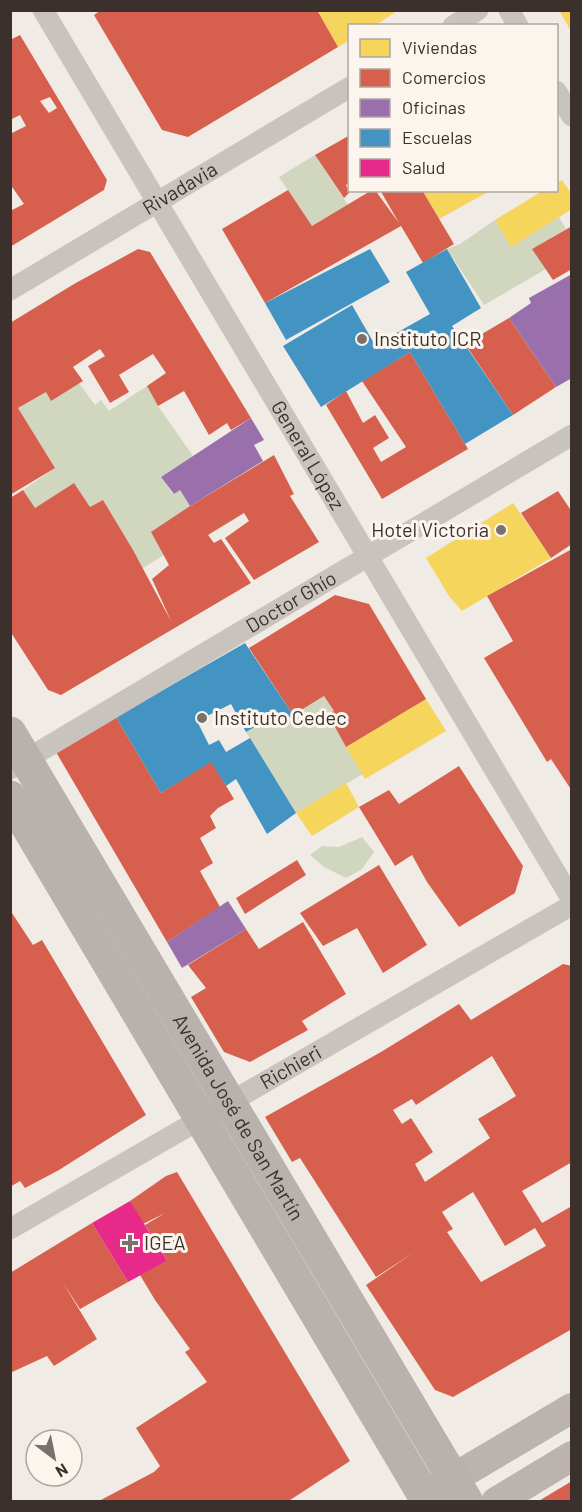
<svg xmlns="http://www.w3.org/2000/svg" width="582" height="1512" font-family="Barlow,sans-serif">
  <rect width="100%" height="100%" fill="#f0ebe5"/>
  <g fill="#d1d6bf">
    <polygon points="315,155 348,205 312,226 279,177"/>
    <polygon points="559,217 566,229 532,249 546,269 484,305 447,249 460,244 495,220 511,247"/>
    <polygon points="79,383 95,405 101,400 109,411 147,386 158,406 193,456 161,477 173,494 180,490 190,506 152,532 164,555 143,568 103,500 90,507 74,483 35,508 23,490 55,468 18,408 46,392 51,400"/>
    <polygon points="324,696 334,711 329,714 363,774 296,813 246,732 270,718 275,725"/>
    <polygon points="362,837 374,852 362,869 346,878 324,867 310,855 322,846 339,847"/>
  </g>
  <g fill="#f6d55c">
    <polygon points="317,10 399,10 374,26 350,26 350,40 338,47"/>
    <polygon points="559,10 572,10 572,33"/>
    <polygon points="562,180 572,195 572,209 511,247 495,220 544,190 556,190 556,183"/>
    <polygon points="422,190 485,190 486,193 439,219"/>
    <polygon points="513,503 551,558 462,611 449,596 426,558"/>
    <polygon points="426,699 446,731 365,779 346,747"/>
    <polygon points="346,783 359,807 312,836 296,813"/>
  </g>
  <g fill="#d6604d" fill-rule="evenodd">
    <polygon points="101,10 317,10 338,47 188,137 162,130 94,15"/>
    <path d="M20 35 107 180 104 190 10 247V211L24 204 10 184V134L26 126 20 115 10 120V40ZM50 97 57 108 49 113 40 101Z"/>
    <polygon points="350,135 350,182 346,185 349,193 344,198 315,155"/>
    <polygon points="288,190 312,226 372,190 375,190 399,223 380,190 422,190 454,244 423,263 401,226 265,303 222,229"/>
    <polygon points="572,226 572,269 553,280 532,249"/>
    <polygon points="138,249 150,252 251,418 231,430 227,423 209,435 184,391 158,406 147,386 166,373 153,354 119,375 129,392 110,403 88,366 105,356 100,349 73,367 83,381 51,401 46,392 18,408 55,468 10,495 10,323 74,284"/>
    <polygon points="509,318 556,387 513,415 465,344"/>
    <polygon points="410,352 468,449 382,499 326,405 346,391 363,423 375,415 389,438 373,448 381,462 406,447 362,381"/>
    <polygon points="274,455 294,494 290,496 319,542 254,580 225,538 249,521 244,513 208,535 214,543 221,539 251,583 61,695 48,690 10,631 10,498 23,490 35,508 74,483 90,507 103,500 133,550 171,621 152,579 169,565 151,532 190,506"/>
    <polygon points="558,491 572,512 572,544 551,558 521,513"/>
    <polygon points="572,549 572,791 551,759 547,762 484,658 513,641 487,596"/>
    <polygon points="335,595 369,604 426,699 346,747 328,714 334,711 324,696 293,715 249,648"/>
    <polygon points="116,717 161,793 211,761 234,799 218,808 210,816 216,828 200,838 213,863 200,871 220,907 167,942 56,752"/>
    <polygon points="459,766 523,866 515,893 459,927 427,882 412,855 395,866 359,807 389,790 399,804"/>
    <polygon points="297,860 306,875 245,914 236,898"/>
    <polygon points="379,865 427,945 383,973 357,928 323,946 300,913"/>
    <polygon points="10,910 33,945 42,940 146,1115 59,1170 25,1188 20,1181 10,1187"/>
    <polygon points="303,922 346,994 302,1021 308,1030 250,1062 224,1052 191,997 206,988 188,965 246,929 259,949"/>
    <path d="M563 964 572 966V1162L522 1191 542 1223 572 1206V1329L453 1397 435 1390 366 1285 413 1253 376 1277 300 1158 292 1162 265 1117 381 1052 459 1004 471 1020ZM492 1056 516 1096 478 1119 490 1138 425 1182 415 1164 433 1152 411 1118 402 1124 393 1110 412 1099 416 1105ZM473 1192 505 1246 535 1228 546 1246 481 1282 447 1232 453 1229 442 1212Z"/>
    <polygon points="177,1172 350,1461 287,1502 97,1502 154,1472 160,1466 136,1428 207,1382 185,1352 190,1349 155,1300 140,1275 167,1261 145,1225 165,1213 141,1225 130,1201 166,1176"/>
    <polygon points="92,1223 128,1282 80,1309 62,1281 97,1339 54,1366 47,1356 10,1373 10,1273"/>
    <polygon points="572,1481 572,1502 537,1502"/>
  </g>
  <g fill="#9970ab">
    <polygon points="572,274 572,378 556,387 509,318 531,303 529,298"/>
    <polygon points="251,418 264,440 254,445 263,461 190,506 180,490 174,494 161,477"/>
    <polygon points="228,901 246,929 182,968 167,942"/>
  </g>
  <g fill="#4393c3">
    <polygon points="370,249 390,282 286,340 265,303"/>
    <polygon points="447,249 481,308 452,326 513,415 465,444 410,352 321,407 283,346 352,305 375,345 430,314 406,272"/>
    <polygon points="245,643 293,715 275,726 270,718 246,732 231,704 197,721 209,745 219,740 226,752 250,738 296,813 267,834 236,779 226,786 211,762 161,793 116,717"/>
  </g>
  <polygon fill="#e7298a" points="130,1201 167,1261 128,1282 92,1223"/>
  <g fill="none" stroke-linecap="round" stroke-linejoin="round">
    <g stroke="#c9c3be" stroke-width="21">
      <path id="s1" d="M43 10 572 900"/>
      <polyline points="509,10 518,26"/>
      <polyline points="453,26 478,10"/>
      <polyline points="556,91 572,116"/>
      <path id="s2" d="M10 290 350 87"/>
      <path id="s3" d="M10 769 572 435"/>
      <path id="s4" d="M10 1229 572 905"/>
    </g>
    <g stroke="#bab3ae" stroke-width="30">
      <polyline points="432,1491 572,1408"/>
      <polyline points="496,1502 572,1456"/>
    </g>
    <g stroke="#b8b1ad" stroke-width="33">
      <path id="s5" d="M10 733 467 1502"/>
      <polyline points="10,797 428,1502"/>
    </g>
  </g>
  <g fill="#7a716c" stroke="#fbf5ee" stroke-width="2">
    <circle cx="362" cy="339" r="6"/>
    <circle cx="501" cy="530" r="6"/>
    <circle cx="202" cy="718" r="6"/>
    <path d="M127 1234h6v6h6v6h-6v6h-6v-6h-6v-6h6z"/>
  </g>
  <g text-anchor="middle" stroke-width="6" stroke-linejoin="round" paint-order="stroke">
    <g font-size="20" fill="#3b302b" stroke="#fbf5ee">
      <text dy="7" stroke="none"><textPath href="#s2" startOffset="198">Rivadavia</textPath></text>
      <text dy="7" stroke="none"><textPath href="#s1" startOffset="518">General López</textPath></text>
      <text dy="7" stroke="none"><textPath href="#s3" startOffset="327">Doctor Ghío</textPath></text>
      <text dy="7" stroke="none"><textPath href="#s4" startOffset="324">Richieri</textPath></text>
      <text dy="7" stroke="none"><textPath href="#s5" startOffset="447">Avenida José de San Martín</textPath></text>
    </g>
    <g font-size="20" fill="#3b302b" stroke="#fbf5ee" text-anchor="start">
      <text x="374" y="346">Instituto ICR</text>
      <text x="489" y="537" text-anchor="end">Hotel Victoria</text>
      <text x="214" y="725">Instituto Cedec</text>
      <text x="144" y="1250">IGEA</text>
    </g>
  </g>
  <rect width="582" height="1512" fill="none" stroke="#3b302b" stroke-width="24"/>
  <rect x="348" y="24" width="210" height="168" fill="#fbf5ee" stroke="#aea6a0" stroke-width="1.5"/>
  <rect x="360" y="39" width="30" height="18" fill="#f6d55c" stroke="#aea6a0" stroke-width="1.5"/>
  <text x="402" y="54" font-size="18" fill="#3b302b">Viviendas</text>
  <rect x="360" y="69" width="30" height="18" fill="#d6604d" stroke="#aea6a0" stroke-width="1.5"/>
  <text x="402" y="84" font-size="18" fill="#3b302b">Comercios</text>
  <rect x="360" y="99" width="30" height="18" fill="#9970ab" stroke="#aea6a0" stroke-width="1.5"/>
  <text x="402" y="114" font-size="18" fill="#3b302b">Oficinas</text>
  <rect x="360" y="129" width="30" height="18" fill="#4393c3" stroke="#aea6a0" stroke-width="1.5"/>
  <text x="402" y="144" font-size="18" fill="#3b302b">Escuelas</text>
  <rect x="360" y="159" width="30" height="18" fill="#e7298a" stroke="#aea6a0" stroke-width="1.5"/>
  <text x="402" y="174" font-size="18" fill="#3b302b">Salud</text>
  <g transform="translate(54 1458) rotate(148)"><circle r="28" fill="#fbf5ee" stroke="#aea6a0" stroke-width="1.5"/>
  <path d="M0-4.5L10 22L0 15L-10 22Z" fill="#7a716c"/>
  <text y="-9" font-size="16" font-weight="bold" text-anchor="middle" fill="#3b302b">N</text>
  </g>
</svg>
